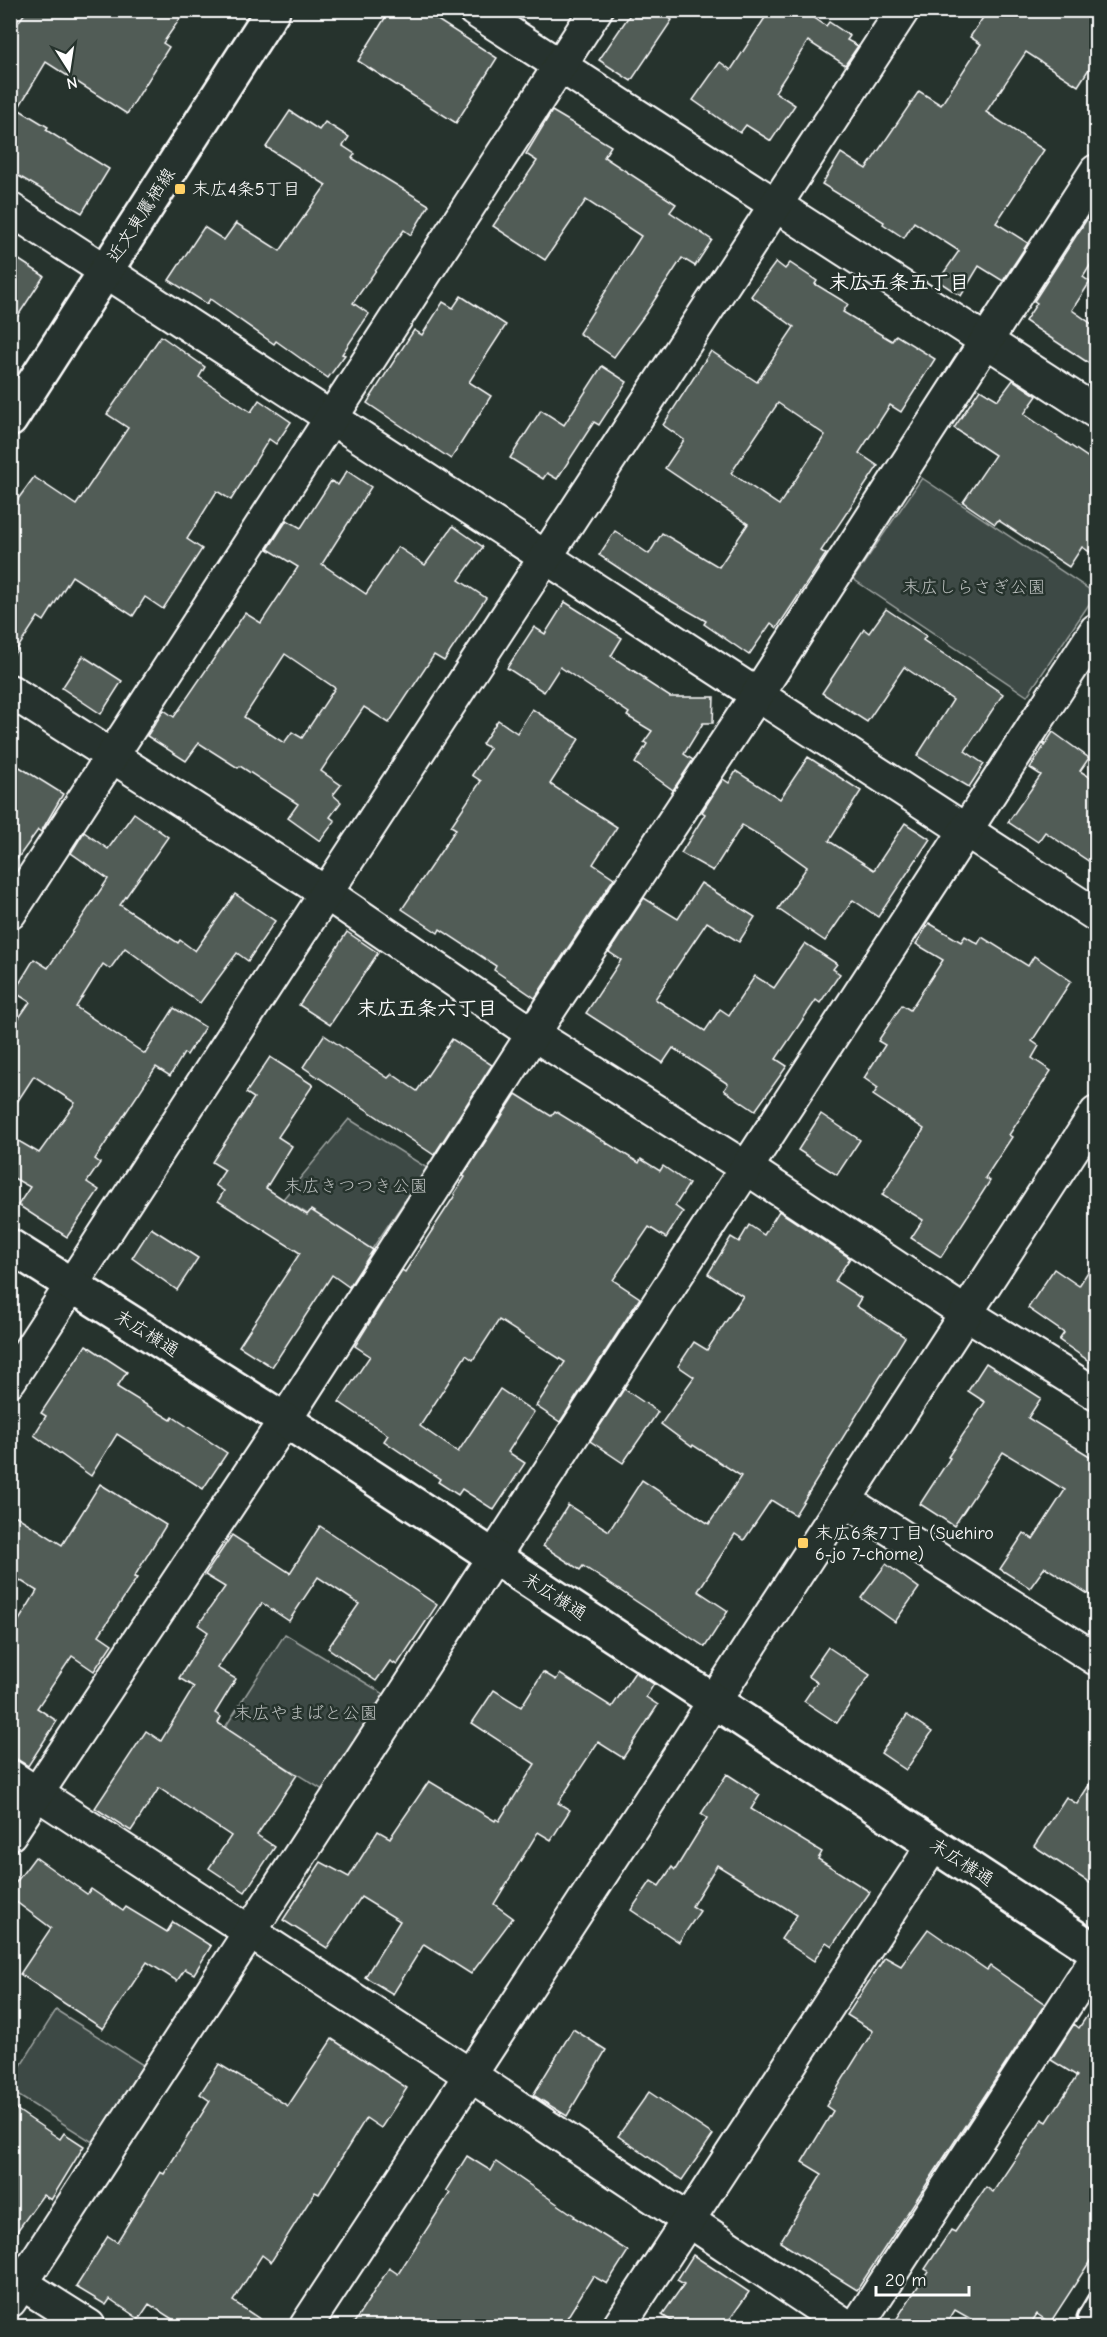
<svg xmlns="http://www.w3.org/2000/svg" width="1107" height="2337" font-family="'Comic Neue','Klee One',sans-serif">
  <rect width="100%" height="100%" fill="#26332d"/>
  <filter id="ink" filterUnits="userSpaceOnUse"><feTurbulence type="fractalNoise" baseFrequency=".0167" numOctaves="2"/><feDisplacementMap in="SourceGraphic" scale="12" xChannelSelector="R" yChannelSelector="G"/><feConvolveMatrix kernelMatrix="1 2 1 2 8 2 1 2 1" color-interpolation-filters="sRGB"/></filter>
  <g filter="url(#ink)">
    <g fill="#3e4944" stroke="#9ea4a2" stroke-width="1.5">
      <polygon points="922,478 1096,594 1027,696 853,579"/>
      <polygon points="349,1119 427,1168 370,1252 283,1199"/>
      <polygon points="285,1634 389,1697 326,1792 224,1729"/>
      <polygon points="56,2010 143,2065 94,2143 11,2091 10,2083"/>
    </g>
    <g fill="#515c57" stroke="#fff" stroke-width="1.5" fill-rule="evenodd">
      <polygon points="27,10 186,10 163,43 169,47 127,114 46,62 10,122 10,34"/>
      <polygon points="390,10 422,10 497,58 456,123 358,61"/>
      <polygon points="633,10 658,10 672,20 631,81 599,60"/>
      <polygon points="770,10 803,10 826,26 829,22 850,36 847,40 858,46 845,65 808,41 775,92 795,105 771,141 746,125 740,133 693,100 720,62 731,70"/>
      <polygon points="988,10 1096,10 1096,58 1078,86 1026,52 986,112 1044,150 996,223 1028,243 1003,281 979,266 961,296 938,281 959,251 914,222 904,238 883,224 884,222 822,184 841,153 866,169 919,91 941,105 981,44 970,37"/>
      <polygon points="18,109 48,127 46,130 109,169 82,213 10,171 10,122"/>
      <polygon points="290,111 319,130 325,122 349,137 343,146 355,154 352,158 429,205 411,235 404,230 353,303 369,314 342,354 345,355 328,378 276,341 274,344 210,299 207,304 169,280 204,227 224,240 236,223 280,251 326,185 266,147"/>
      <polygon points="552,111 611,146 604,157 676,204 670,212 712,240 695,266 682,258 646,313 614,357 579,333 641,236 586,200 545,260 493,226 537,161 526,154"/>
      <polygon points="1096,205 1096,256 1083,277 1090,282 1072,310 1096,327 1096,368 1025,321 1037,303 1034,301"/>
      <polygon points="10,254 44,276 10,328"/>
      <path d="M776 262 785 269 790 263 817 281 815 284 848 304 843 312 892 341 896 335 935 359 901 412 890 405 859 453 878 466 821 551 826 554 777 628 771 623 749 655 704 624 706 621 652 590 599 555 615 531 649 554 662 533 719 567 748 524 665 468 684 440 663 425 711 351 757 382 794 327 751 296ZM778 403 825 435 779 505 731 473Z"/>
      <polygon points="461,296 506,325 469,382 491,396 451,459 367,403 414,330 422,335 443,302 453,308"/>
      <polygon points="161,336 205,367 199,377 251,412 259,400 291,422 276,444 269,439 231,500 217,491 187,539 202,549 163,609 145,597 133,616 72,576 44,621 38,617 10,660 10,510 34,477 76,505 128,428 107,414"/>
      <polygon points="602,366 627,382 599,425 594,422 557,479 547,473 543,479 510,458 541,410 564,425"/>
      <polygon points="1013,380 1037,396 1024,414 1096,463 1096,556 1082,547 1069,567 998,520 995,524 963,502 995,455 954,428 980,389 998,400"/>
      <path d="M347 471 371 487 322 564 366 594 398 547 425 565 453 526 483 547 459 580 486 598 444 661 434 655 389 723 364 707 321 771 341 785 333 795 341 802 330 817 335 821 320 841 288 818 298 804 240 766 238 768 199 743 186 761 147 736 164 710 174 717 245 613 261 623 298 567 268 549 287 520 301 528 331 481 338 485ZM285 654 335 688 302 738 292 732 284 743 244 717Z"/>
      <polygon points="565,602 622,638 611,656 646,679 644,680 670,697 714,697 713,723 703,723 684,754 693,760 673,790 635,763 647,744 644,742 652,731 627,716 629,713 560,667 544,692 507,668 534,627 545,634"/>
      <polygon points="886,609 926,636 923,640 1003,694 965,751 984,764 969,787 917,756 953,700 904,667 867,722 822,693 864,629 869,633"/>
      <polygon points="83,656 122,681 101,714 62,688"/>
      <polygon points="532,709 579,739 550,784 617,827 593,864 614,878 535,998 494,970 496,966 440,929 438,933 402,909 456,829 451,826 481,781 472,775 490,748 482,744 498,720 517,733"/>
      <polygon points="1053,732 1089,758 1080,771 1096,781 1096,866 1045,832 1038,842 1008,822 1041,775 1030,768"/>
      <polygon points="808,757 861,791 829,841 874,870 905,823 930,839 878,917 853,900 825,941 778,909 807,867 779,847 742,825 713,871 681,853 705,814 702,812 723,779 729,783 736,771 780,799"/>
      <polygon points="10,761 63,794 41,832 38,830 10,869"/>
      <polygon points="134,813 168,837 120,905 178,943 180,940 195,951 235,894 275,921 248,961 237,953 200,1003 125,948 110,969 103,964 76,1007 145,1054 174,1008 205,1027 187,1055 184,1053 170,1076 156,1067 95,1159 100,1163 87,1182 99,1190 67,1237 18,1205 30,1187 10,1176 10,1136 39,1153 75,1103 34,1076 10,1113 10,1031 30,1002 14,992 34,959 48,968 108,879 71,853 84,832 108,849"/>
      <polygon points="701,883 755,917 739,942 707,922 655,999 705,1031 720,1009 729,1015 755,976 774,988 805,943 837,964 833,969 840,974 820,1003 816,1000 776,1059 787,1066 755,1111 724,1090 728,1084 673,1048 663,1063 586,1013 621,960 609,952 644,898 678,919"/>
      <polygon points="929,923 961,942 965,936 978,944 982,937 1028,966 1034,956 1071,981 1032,1041 1039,1046 1032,1058 1051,1071 1009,1135 1012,1137 985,1178 990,1181 941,1257 911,1238 923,1220 882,1195 924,1129 873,1095 878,1088 864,1078 885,1045 878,1041 902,1005 910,1010 943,960 916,944"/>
      <polygon points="347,932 378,953 330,1025 299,1005"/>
      <polygon points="324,1035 388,1078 392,1074 417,1091 452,1039 492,1065 434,1155 303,1067"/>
      <polygon points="270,1057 313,1085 278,1137 292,1146 266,1188 307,1215 311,1210 373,1250 349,1287 332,1275 272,1367 239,1346 300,1253 218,1201 224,1191 215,1185 225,1170 212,1162 254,1098 246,1093"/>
      <polygon points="516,1094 551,1116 555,1111 639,1163 641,1159 660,1171 663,1166 689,1184 675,1206 683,1212 666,1238 649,1227 613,1280 640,1298 560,1422 536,1406 565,1362 499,1320 473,1360 466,1355 420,1426 458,1452 500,1389 534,1412 508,1452 525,1463 494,1510 462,1489 458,1495 438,1482 440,1479 384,1441 388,1435 339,1402 370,1356 355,1346 402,1270 405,1272 455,1195 454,1194 465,1177 463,1176"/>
      <polygon points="821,1114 860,1140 837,1175 798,1150"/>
      <polygon points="779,1211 850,1258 835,1281 861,1298 856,1306 905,1337 795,1515 771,1500 744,1540 735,1534 698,1591 728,1611 705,1647 583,1566 580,1570 543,1546 568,1505 609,1531 642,1480 709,1524 741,1476 693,1445 692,1447 661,1424 694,1377 678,1366 694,1342 707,1350 743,1296 708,1274 731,1237 739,1242 749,1225 764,1235"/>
      <polygon points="151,1228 198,1258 177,1290 132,1258"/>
      <polygon points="1096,1259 1096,1366 1059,1340 1064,1333 1028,1308 1054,1269 1079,1286"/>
      <polygon points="86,1345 127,1372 117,1387 171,1420 173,1417 227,1453 203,1489 117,1434 91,1476 34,1435 46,1416 41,1413"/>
      <polygon points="986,1363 1041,1398 1028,1418 1096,1460 1096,1599 1045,1567 1030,1588 1000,1569 1024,1533 1033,1539 1065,1490 1003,1452 954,1526 920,1504 950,1458 948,1457 985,1402 968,1391"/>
      <polygon points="624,1389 658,1412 623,1463 590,1441"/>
      <polygon points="100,1484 166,1525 134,1577 137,1578 99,1635 112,1644 94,1671 72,1656 37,1708 57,1721 28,1766 10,1755 10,1635 37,1591 10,1574 10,1512 62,1545"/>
      <polygon points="320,1526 437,1605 397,1665 390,1661 376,1681 328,1648 359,1604 318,1577 289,1621 262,1603 217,1668 236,1679 215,1713 221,1717 218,1723 297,1775 257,1835 275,1847 245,1892 209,1868 231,1836 159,1788 131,1831 95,1808 146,1731 161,1741 194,1687 179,1678 208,1632 198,1625 225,1587 205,1575 232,1535 290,1573"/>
      <polygon points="886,1564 919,1588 895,1622 861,1598"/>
      <polygon points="828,1647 870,1675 837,1723 804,1701 817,1682 808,1676"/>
      <polygon points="543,1672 556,1680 560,1674 612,1707 635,1672 654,1684 646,1697 658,1705 623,1758 598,1742 558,1803 570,1810 551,1840 538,1832 494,1904 513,1918 471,1974 424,1944 393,1994 365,1977 400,1921 361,1897 327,1948 283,1920 321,1862 349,1877 378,1831 390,1838 429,1781 495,1821 496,1819 499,1821 535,1764 472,1723 494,1690 521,1707"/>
      <polygon points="907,1715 932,1732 906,1770 881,1753"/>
      <polygon points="727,1774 760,1795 751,1809 822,1852 818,1859 870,1892 832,1946 826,1942 814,1961 781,1939 797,1915 717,1865 692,1906 700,1911 679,1942 631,1910 651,1881 659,1886 672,1867 675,1870 707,1818 701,1814"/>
      <polygon points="1096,1774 1096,1887 1034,1846 1066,1797 1077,1804"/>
      <polygon points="35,1857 87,1894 91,1889 123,1911 126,1907 167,1932 173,1922 211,1946 194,1974 185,1969 177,1981 147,1962 103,2029 20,1974 51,1928 11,1898 15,1891 11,1889"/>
      <polygon points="928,1929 987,1970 990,1966 1045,2004 857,2290 780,2242 822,2174 802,2162 833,2111 826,2106 873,2031 847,2015 885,1957 901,1966"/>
      <polygon points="1096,2002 1096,2252 1050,2323 1037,2314 1029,2326 983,2326 955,2310 945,2326 892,2326 928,2271 925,2269 951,2230 955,2232 986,2187 993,2192 1042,2119 1047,2122 1077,2076 1051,2060 1074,2024 1079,2028"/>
      <polygon points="573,2029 606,2050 567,2116 533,2095"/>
      <polygon points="332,2039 407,2088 381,2128 366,2118 319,2194 315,2192 271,2262 262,2255 233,2301 270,2326 183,2326 149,2304 139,2319 110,2299 106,2305 76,2287 108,2236 117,2242 160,2172 164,2174 210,2101 200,2094 219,2064 288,2106"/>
      <polygon points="649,2092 713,2135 682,2180 618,2136"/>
      <polygon points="10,2105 60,2139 64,2133 84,2146 51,2200 43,2195 10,2241"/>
      <polygon points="467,2156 491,2171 496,2162 575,2216 574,2217 628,2251 607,2284 593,2276 562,2326 352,2326 389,2268 398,2274 450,2193 446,2190"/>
      <polygon points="693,2255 749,2292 725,2326 679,2326 662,2315 684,2284 677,2280"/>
    </g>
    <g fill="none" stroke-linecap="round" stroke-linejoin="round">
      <g stroke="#fff" stroke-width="21">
        <polyline id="service" points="1086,2317 1096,2300"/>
      </g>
      <g stroke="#fff" stroke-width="36">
        <g id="minor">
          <polyline points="474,10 1096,412"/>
          <polyline points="10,209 1096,915"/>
          <polyline points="10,691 326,893 533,1034 748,1169 967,1314 1096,1394"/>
          <polyline points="10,913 596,10"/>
          <polyline points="10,1380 326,893 903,10"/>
          <polyline points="846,1501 1096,1659"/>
          <polyline points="10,1776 470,2075 847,2326"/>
          <polyline points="10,1834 285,1420 533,1034 757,695 1096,171"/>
          <polyline points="10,2276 89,2326"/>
          <path d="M10 2301C368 1741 738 1189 1096 630"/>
          <path d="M306 2326C570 1922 835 1519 1096 1113"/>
          <polyline points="619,2326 934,1844"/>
          <polyline points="857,2326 1096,1958"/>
        </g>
      </g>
      <g stroke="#fff" stroke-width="38">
        <g id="tertiary">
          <polyline points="10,420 273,10"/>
          <polyline points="10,1246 285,1420 1096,1951"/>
        </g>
      </g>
      <use href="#service" stroke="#26332d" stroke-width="16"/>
      <use href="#minor" stroke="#26332d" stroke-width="32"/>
      <use href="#tertiary" stroke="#26332d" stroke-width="33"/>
    </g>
  </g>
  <g fill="#ffd166" stroke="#26332d" stroke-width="2">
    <rect x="174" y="183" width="12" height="12" rx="3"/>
    <rect x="797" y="1537" width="12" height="12" rx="3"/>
  </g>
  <g text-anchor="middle" stroke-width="5" stroke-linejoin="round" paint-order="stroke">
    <g font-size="18" fill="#fff" stroke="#26332d" text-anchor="start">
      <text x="192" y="195">末広4条5丁目</text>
      <text x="815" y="1539">末広6条7丁目 (Suehiro<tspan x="815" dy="21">6-jo 7-chome)</tspan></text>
    </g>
    <g font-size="18" fill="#fff" stroke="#26332d">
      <text transform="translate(141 215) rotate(-57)" y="6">近文東鷹栖線</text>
      <text transform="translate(147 1333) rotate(32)" y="6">末広横通</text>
      <text transform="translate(555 1596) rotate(33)" y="6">末広横通</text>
      <text transform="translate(962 1862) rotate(33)" y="6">末広横通</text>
    </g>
    <g font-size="18" fill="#bbbfbe" stroke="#26332d">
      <text x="974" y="593">末広しらさぎ公園</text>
      <text x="356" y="1192">末広きつつき公園</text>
      <text x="306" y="1719">末広やまばと公園</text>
    </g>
    <g font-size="20" font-weight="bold" fill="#fff" stroke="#26332d">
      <text x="899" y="289">末広五条五丁目</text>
      <text x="427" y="1015">末広五条六丁目</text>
    </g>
  </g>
  <rect width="1107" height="2337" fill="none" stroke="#26332d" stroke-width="36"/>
  <rect x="18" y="18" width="1071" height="2301" fill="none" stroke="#fff" stroke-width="2" filter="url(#ink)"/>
  <g transform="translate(69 69) rotate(168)" stroke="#26332d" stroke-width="4.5" paint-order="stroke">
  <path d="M0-4.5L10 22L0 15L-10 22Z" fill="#ffffff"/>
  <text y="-9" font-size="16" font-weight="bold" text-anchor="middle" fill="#ffffff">N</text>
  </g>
  <path d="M876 2286v9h93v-9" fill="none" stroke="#ffffff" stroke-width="3"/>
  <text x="885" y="2286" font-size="18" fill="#ffffff" stroke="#26332d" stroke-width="4.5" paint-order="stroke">20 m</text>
</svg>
